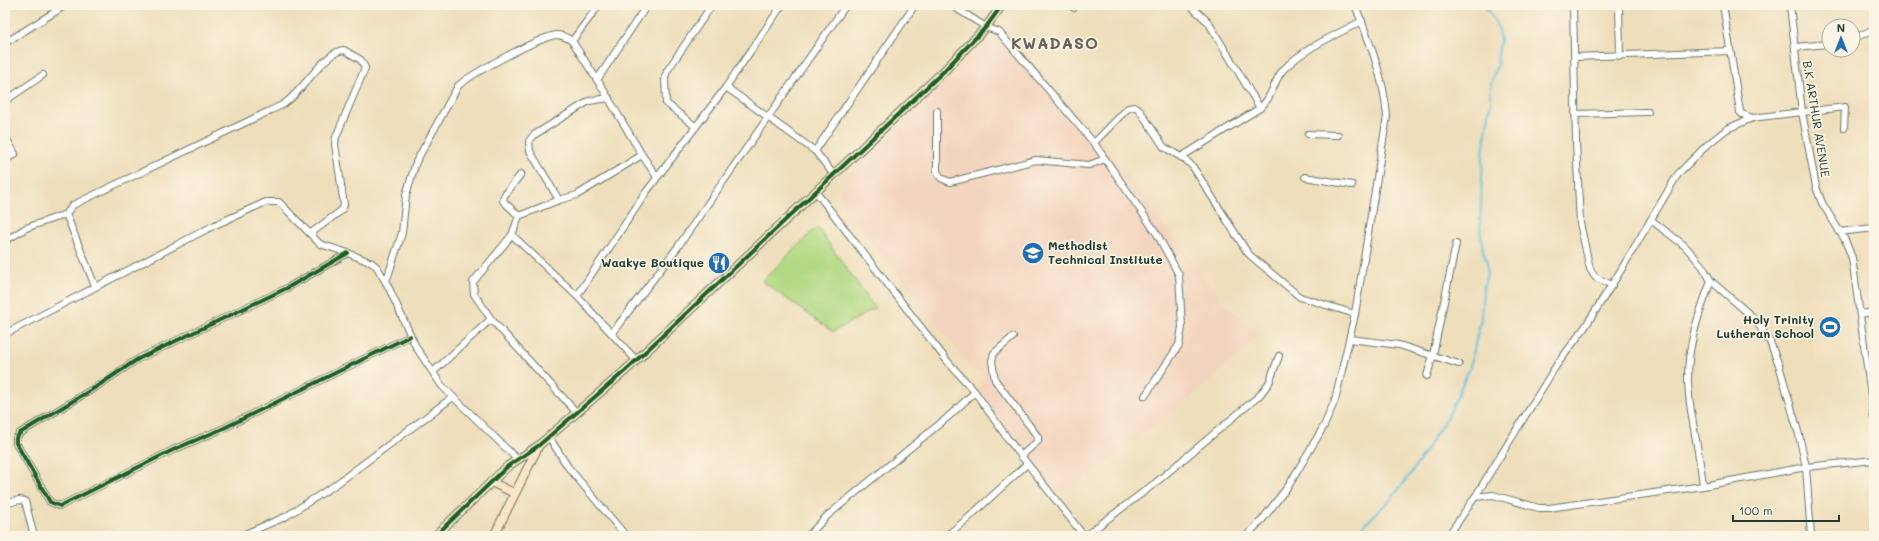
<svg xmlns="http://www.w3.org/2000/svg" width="1879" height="541" font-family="Mali,sans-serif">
  <rect width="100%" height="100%" fill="#fcf5e5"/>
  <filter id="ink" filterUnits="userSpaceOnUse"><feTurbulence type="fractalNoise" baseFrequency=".025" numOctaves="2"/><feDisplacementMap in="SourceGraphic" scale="8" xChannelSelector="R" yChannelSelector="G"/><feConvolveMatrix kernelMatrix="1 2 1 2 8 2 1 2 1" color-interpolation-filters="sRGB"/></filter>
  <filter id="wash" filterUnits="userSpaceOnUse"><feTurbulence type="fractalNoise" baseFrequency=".012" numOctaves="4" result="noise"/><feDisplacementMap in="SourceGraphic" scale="16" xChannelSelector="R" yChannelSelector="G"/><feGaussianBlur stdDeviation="0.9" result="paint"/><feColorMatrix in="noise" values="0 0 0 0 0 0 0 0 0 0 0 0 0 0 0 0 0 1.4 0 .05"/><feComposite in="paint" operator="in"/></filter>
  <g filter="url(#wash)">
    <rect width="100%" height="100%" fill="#efdebc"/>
    <polygon fill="#f3d4be" points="1000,23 1104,145 1220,298 1258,334 1233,361 1187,400 1060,497 1027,454 1033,443 1030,439 1024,439 1018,442 978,389 986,377 982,372 975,372 841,203 839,195 841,187 847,182 844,176"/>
    <polygon fill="#b2d983" stroke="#688b5c" points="817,227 875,308 833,332 762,281"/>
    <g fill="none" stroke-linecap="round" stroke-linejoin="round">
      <polyline stroke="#61c4df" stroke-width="2" points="1361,536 1362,527 1390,500 1412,472 1450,412 1470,367 1481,318 1483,290 1487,273 1487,261 1483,252 1480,227 1483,153 1491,101 1491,84 1497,64 1500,39 1498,27 1485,5"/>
    </g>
  </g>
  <g filter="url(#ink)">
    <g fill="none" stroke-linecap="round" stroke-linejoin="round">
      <g stroke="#687564" stroke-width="8">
        <g id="street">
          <polyline points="951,5 986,27 999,32 1094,143 1128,108 1135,107 1138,108 1164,147 1186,160 1193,167 1247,252 1252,257 1300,297 1355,314"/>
          <polyline points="1071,5 1074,8"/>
          <polyline points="1190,5 1208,22 1260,108"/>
          <polyline points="1573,5 1576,142 1580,223 1590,269 1595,277 1612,285"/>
          <polyline points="1619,5 1620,56"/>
          <polyline points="1723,5 1740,112 1742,114 1752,118"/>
          <polyline points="1790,5 1802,112 1816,187 1822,203 1845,240 1852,258 1874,417"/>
          <polyline points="1853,39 1874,29"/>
          <polyline points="572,41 599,5"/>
          <polyline points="5,43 66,5"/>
          <polyline points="1795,47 1829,44"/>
          <polyline points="1575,57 1730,51"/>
          <polyline points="597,80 647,5"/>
          <polyline points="726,87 815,151 834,175"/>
          <polyline points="5,101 43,75"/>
          <polyline points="937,111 937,171 941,178 950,182 1036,160 1089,165 1105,159"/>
          <polyline points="1575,114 1648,112"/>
          <polyline points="696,127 666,103 665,77 667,71 712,5"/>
          <polyline points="1308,134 1338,135"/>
          <polyline points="5,136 15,154 5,160"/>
          <polyline points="1094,143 1157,234 1179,275 1182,327 1179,345 1145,396"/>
          <polyline points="815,151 915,5"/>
          <path d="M1181 157 1260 108C1274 96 1273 80 1284 69 1304 48 1336 35 1362 21"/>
          <polyline points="1305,177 1352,185"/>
          <polyline points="816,192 948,362 975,392 1008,439 1084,536"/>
          <polyline points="559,200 530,151 529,141 534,135 589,101 609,98"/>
          <polyline points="519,216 503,201 504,196 521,174"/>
          <polyline points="1651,220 1685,246 1703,267 1711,281 1755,319 1770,342 1779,365 1799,435 1806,467 1811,536"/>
          <polyline points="1839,232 1874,228"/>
          <polyline points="512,235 577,296 636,360"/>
          <polyline points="5,241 26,228 66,214"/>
          <polyline points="348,253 287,288 138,359 96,387 20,433 16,438 16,443 50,502 60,506 175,449 222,429 410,336"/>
          <path d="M386 282 402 233 406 195 416 162 458 86C471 74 542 35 558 35 564 36 568 38 572 41L603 89 642 155 657 177"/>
          <path d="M95 286 66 214 73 205 282 105C301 95 324 51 344 50L361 60 365 68 336 137 335 144 344 205 342 210 311 233"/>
          <polyline points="577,296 647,191 726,87 782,5"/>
          <polyline points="1860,314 1874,312"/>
          <polyline points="612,333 677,248 846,5"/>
          <polyline points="5,334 215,225 266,202 279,202 320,244 348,253 372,263 377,267 388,286 416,347 442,386 517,459"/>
          <polyline points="1013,337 994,353 992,361 995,380 1038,437 1038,441 1021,456"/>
          <polyline points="1350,339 1399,345 1459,364"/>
          <polyline points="433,372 491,319"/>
          <polyline points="1427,376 1433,355 1456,244"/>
          <polyline points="577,413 491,319 474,294 473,282 512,235 519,216 559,200 577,195 642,155"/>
          <polyline points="549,437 568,467 626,536"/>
          <path d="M1703 486C1700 455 1692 425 1689 395 1684 355 1697 318 1711 281"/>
          <polyline points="1475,497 1493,495 1539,508 1549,508 1703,486 1806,467 1874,460"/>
          <polyline points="5,504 19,500 25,501 34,536"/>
          <polyline points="240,536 285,517 335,485 453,397"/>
          <polyline points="808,536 827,516 948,417 975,392"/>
          <polyline points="946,536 966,520 1027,464"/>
          <polyline points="1085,536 1154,484 1259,396 1269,383 1279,356"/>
          <path d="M1246 536 1262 520 1289 485 1324 426 1335 400 1355 314 1387 116C1384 78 1369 40 1355 5"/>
          <polyline points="1448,536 1475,497 1556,366 1585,327 1618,275 1678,174 1707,145 1727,129 1752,118 1845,107 1844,128"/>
        </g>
      </g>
      <g stroke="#687564" stroke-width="10">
        <g id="secondary">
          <polyline points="491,482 514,493"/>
          <polyline points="435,536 508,466 538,446 626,370 943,72 986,27 1002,5"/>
          <polyline points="494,536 538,447"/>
        </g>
      </g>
      <use href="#street" stroke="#fff" stroke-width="6"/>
      <use href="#secondary" stroke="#fde5c5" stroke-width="8"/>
      <g stroke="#fcf5e5" stroke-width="6">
        <g id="cycleway">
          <polyline points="348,253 287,288 138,359 96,387 20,433 16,438 16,443 50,502 60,506 175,449 222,429 410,336"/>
          <polyline points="435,536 508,466 538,446 626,370 943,72 986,27 1002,5"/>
        </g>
      </g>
      <use href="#cycleway" stroke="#1b5e20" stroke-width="4"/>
    </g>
  </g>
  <defs>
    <g id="school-disc" transform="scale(1.15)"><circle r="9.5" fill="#1f6fb2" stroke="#fcf5e5"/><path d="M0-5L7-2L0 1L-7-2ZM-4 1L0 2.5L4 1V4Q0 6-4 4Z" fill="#fff"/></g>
    <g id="restaurant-disc" transform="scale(1.15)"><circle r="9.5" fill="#1f6fb2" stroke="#fcf5e5"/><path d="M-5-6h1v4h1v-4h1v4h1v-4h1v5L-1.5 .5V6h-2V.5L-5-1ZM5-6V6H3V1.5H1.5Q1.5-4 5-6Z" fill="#fff"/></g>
    <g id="stadium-disc" transform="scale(1.15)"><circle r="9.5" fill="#1f6fb2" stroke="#fcf5e5"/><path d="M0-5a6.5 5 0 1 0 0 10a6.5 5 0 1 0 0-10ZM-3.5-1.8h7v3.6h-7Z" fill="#fff"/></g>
  </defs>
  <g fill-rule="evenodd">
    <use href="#school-disc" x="1033" y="253"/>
    <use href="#restaurant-disc" x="719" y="263"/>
    <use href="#stadium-disc" x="1830" y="327"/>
  </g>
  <g text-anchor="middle" stroke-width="3.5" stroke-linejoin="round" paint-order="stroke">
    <g font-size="12" fill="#1f3d34" stroke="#fcf5e5">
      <text transform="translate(1816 119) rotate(81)" y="4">B.K ARTHUR AVENUE</text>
    </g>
    <g font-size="12" font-weight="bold" fill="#1f3d34" stroke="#fcf5e5" text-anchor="end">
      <text x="1048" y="250" text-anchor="start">Methodist<tspan x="1048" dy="14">Technical Institute</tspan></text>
      <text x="704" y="267">Waakye Boutique</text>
      <text x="1814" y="324">Holy Trinity<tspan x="1814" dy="14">Lutheran School</tspan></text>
    </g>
    <g font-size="16" font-weight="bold" letter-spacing="1" fill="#676259" stroke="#fcf5e5">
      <text x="1055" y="49">KWADASO</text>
    </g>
  </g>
  <rect width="1879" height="541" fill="none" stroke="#fcf5e5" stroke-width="20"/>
  <g transform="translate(1841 38)"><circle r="19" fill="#fcf5e5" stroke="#a4ab9e"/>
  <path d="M0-3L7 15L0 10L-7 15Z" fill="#1f6fb2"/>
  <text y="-6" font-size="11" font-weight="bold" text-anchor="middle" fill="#1f3d34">N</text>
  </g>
  <path d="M1733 515v6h106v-6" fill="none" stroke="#1f3d34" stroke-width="2"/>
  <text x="1739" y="515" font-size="12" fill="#1f3d34" stroke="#fcf5e5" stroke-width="3" paint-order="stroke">100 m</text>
</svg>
